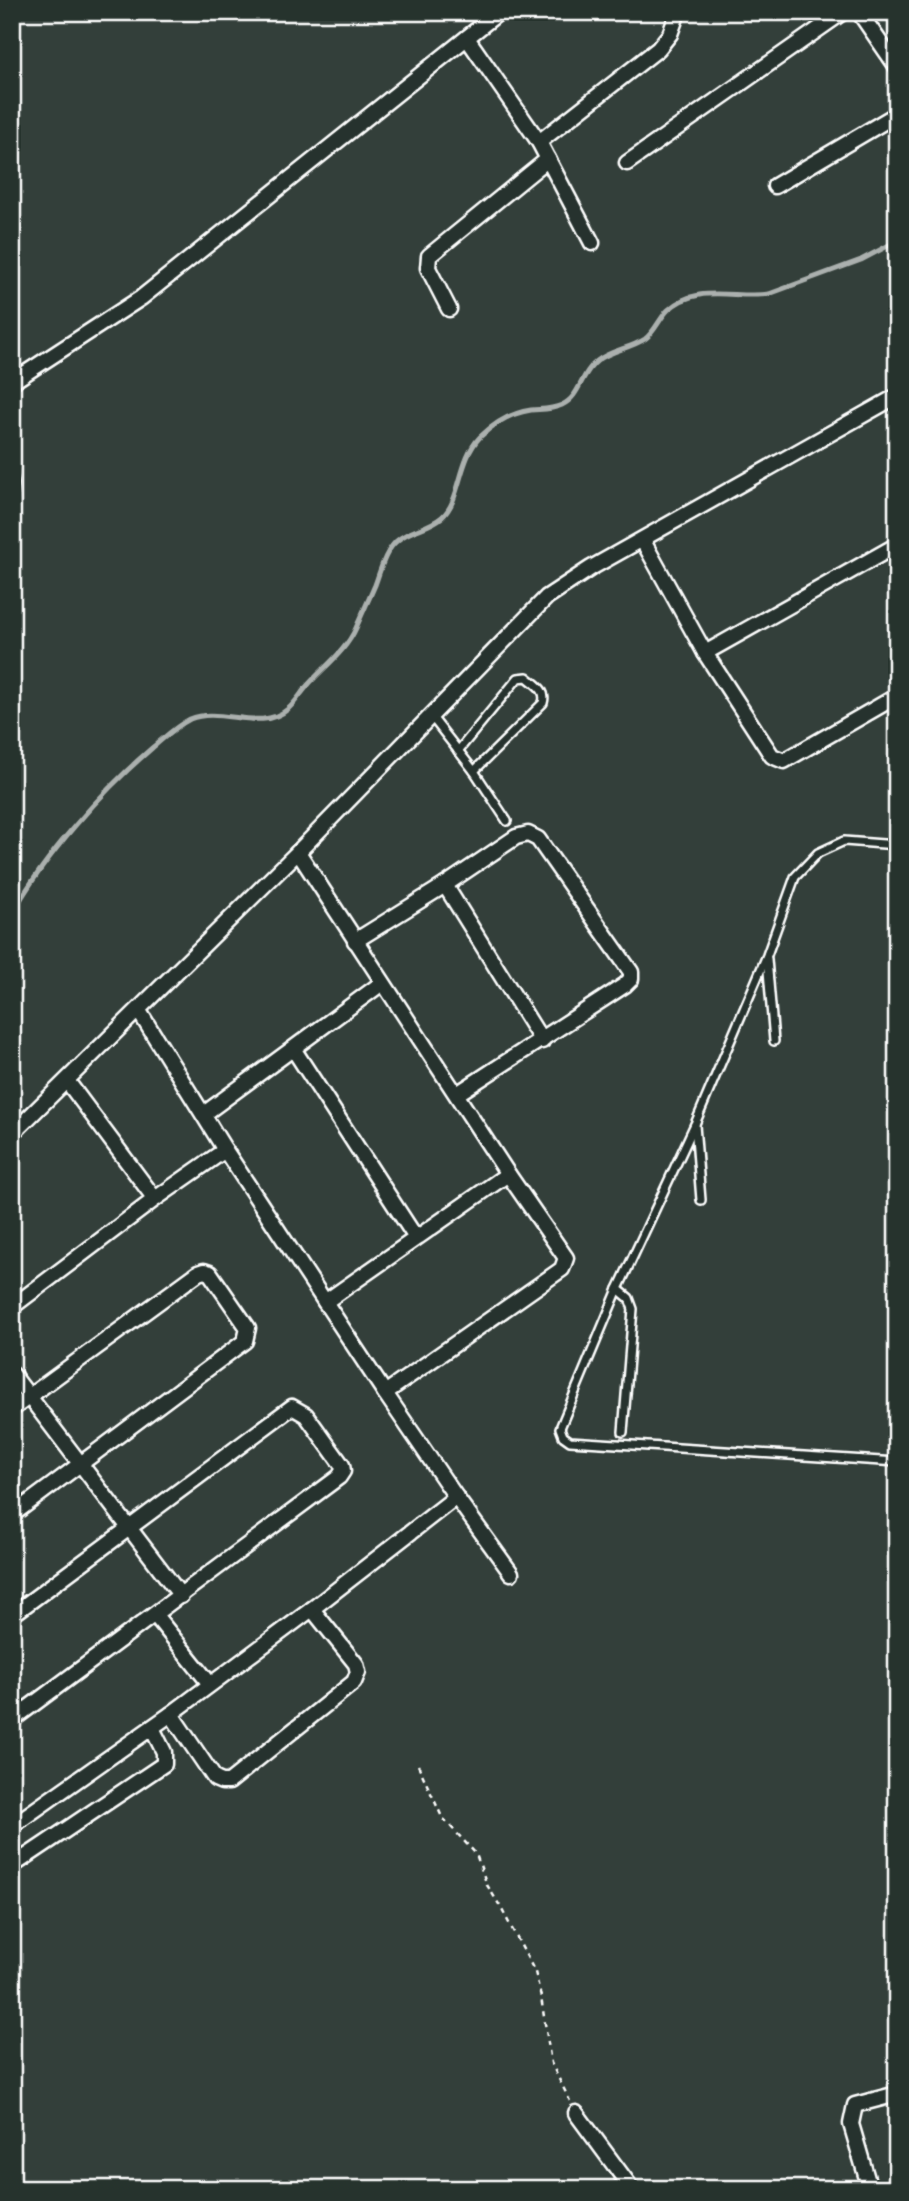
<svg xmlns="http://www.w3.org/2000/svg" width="909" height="2201" font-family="'Comic Neue',sans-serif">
  <rect width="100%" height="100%" fill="#333f3a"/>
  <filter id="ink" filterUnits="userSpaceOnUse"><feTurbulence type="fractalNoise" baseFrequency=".0143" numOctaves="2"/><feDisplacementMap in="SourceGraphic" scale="14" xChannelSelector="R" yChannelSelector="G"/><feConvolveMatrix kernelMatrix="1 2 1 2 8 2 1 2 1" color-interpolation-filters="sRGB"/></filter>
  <g filter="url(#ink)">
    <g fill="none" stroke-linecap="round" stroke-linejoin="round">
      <path stroke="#abb0ae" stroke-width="5" d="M12 914C45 855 101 792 152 748 164 738 176 726 190 719 221 706 260 733 288 709 296 702 301 693 308 685 324 667 346 651 356 628 362 614 369 599 375 585 380 572 383 557 392 546 404 530 427 530 442 517 461 501 458 460 480 437 494 423 511 413 531 410 542 409 551 410 562 405 581 396 580 374 597 361 611 350 629 349 645 339 655 332 659 319 668 310 697 283 734 299 769 294L861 260 897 241"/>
      <g stroke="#fff" stroke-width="12">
        <g id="lane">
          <polyline points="12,398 13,382"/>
          <polyline points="12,467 14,484 12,509"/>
          <polyline points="431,716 474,771 507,821"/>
          <path d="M458 751 518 678 527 677C536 685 547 690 543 703L474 771"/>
          <polyline points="897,845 844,841 818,853 795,877 767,955 695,1124 618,1289 560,1428 563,1436 570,1441 897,1462"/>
          <polyline points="767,959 774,1041"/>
          <polyline points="695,1125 701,1200"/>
          <polyline points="618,1289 629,1298 633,1309 623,1432"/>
        </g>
      </g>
      <g stroke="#fff" stroke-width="19">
        <g id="street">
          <polyline points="859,12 897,67"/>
          <polyline points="467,38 539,142 592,243"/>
          <polyline points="539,142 658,49 670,34 678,12"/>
          <polyline points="627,163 843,12"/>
          <polyline points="775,186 897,114"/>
          <polyline points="449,309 428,268 429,256 548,159"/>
          <polyline points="12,382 141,298 499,12"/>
          <polyline points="643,541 705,653 772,756 784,761 897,696"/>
          <polyline points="705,653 897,545"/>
          <polyline points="445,885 542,1041"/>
          <polyline points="355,941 445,885 516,837 528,834 538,839 631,972 631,979 625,985 457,1094"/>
          <polyline points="139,1011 225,1150 385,1393 562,1269 566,1258 508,1174 298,852"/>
          <polyline points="294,1050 416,1238"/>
          <polyline points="67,1081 155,1199"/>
          <polyline points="204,1114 382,983"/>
          <polyline points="12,1134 298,852 547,597 591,568 897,396"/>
          <polyline points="325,1302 508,1174"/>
          <polyline points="12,1307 155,1199 225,1150"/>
          <polyline points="12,1374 181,1596"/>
          <polyline points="12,1409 198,1273 204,1271 210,1273 248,1328 245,1341 12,1515"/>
          <polyline points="456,1497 511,1573"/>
          <polyline points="12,1615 292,1407 306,1415 342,1465 343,1471 339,1477 12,1720"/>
          <polyline points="155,1615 210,1684"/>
          <polyline points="171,1714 215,1779 222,1782 229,1782 354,1682 358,1672 356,1664 312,1609"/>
          <polyline points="12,1826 171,1714 312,1609 456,1497 385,1393"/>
          <polyline points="12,1866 164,1764 164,1752 152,1728"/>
          <polyline points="576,2113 632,2189"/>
          <polyline points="870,2189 851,2124 855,2105 897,2094"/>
        </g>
      </g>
      <polyline stroke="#fff" stroke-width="2.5" stroke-dasharray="5 5" stroke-linecap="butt" points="418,1765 442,1817 476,1854 487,1885 500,1906 535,1972 541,1997 551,2063 570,2101"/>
      <use href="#lane" stroke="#26332d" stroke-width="7"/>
      <use href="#street" stroke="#26332d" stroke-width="14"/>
    </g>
  </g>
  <rect width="909" height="2201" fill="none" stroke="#26332d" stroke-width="42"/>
  <rect x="21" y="21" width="867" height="2159" fill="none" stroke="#fff" stroke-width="2.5" filter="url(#ink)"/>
</svg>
